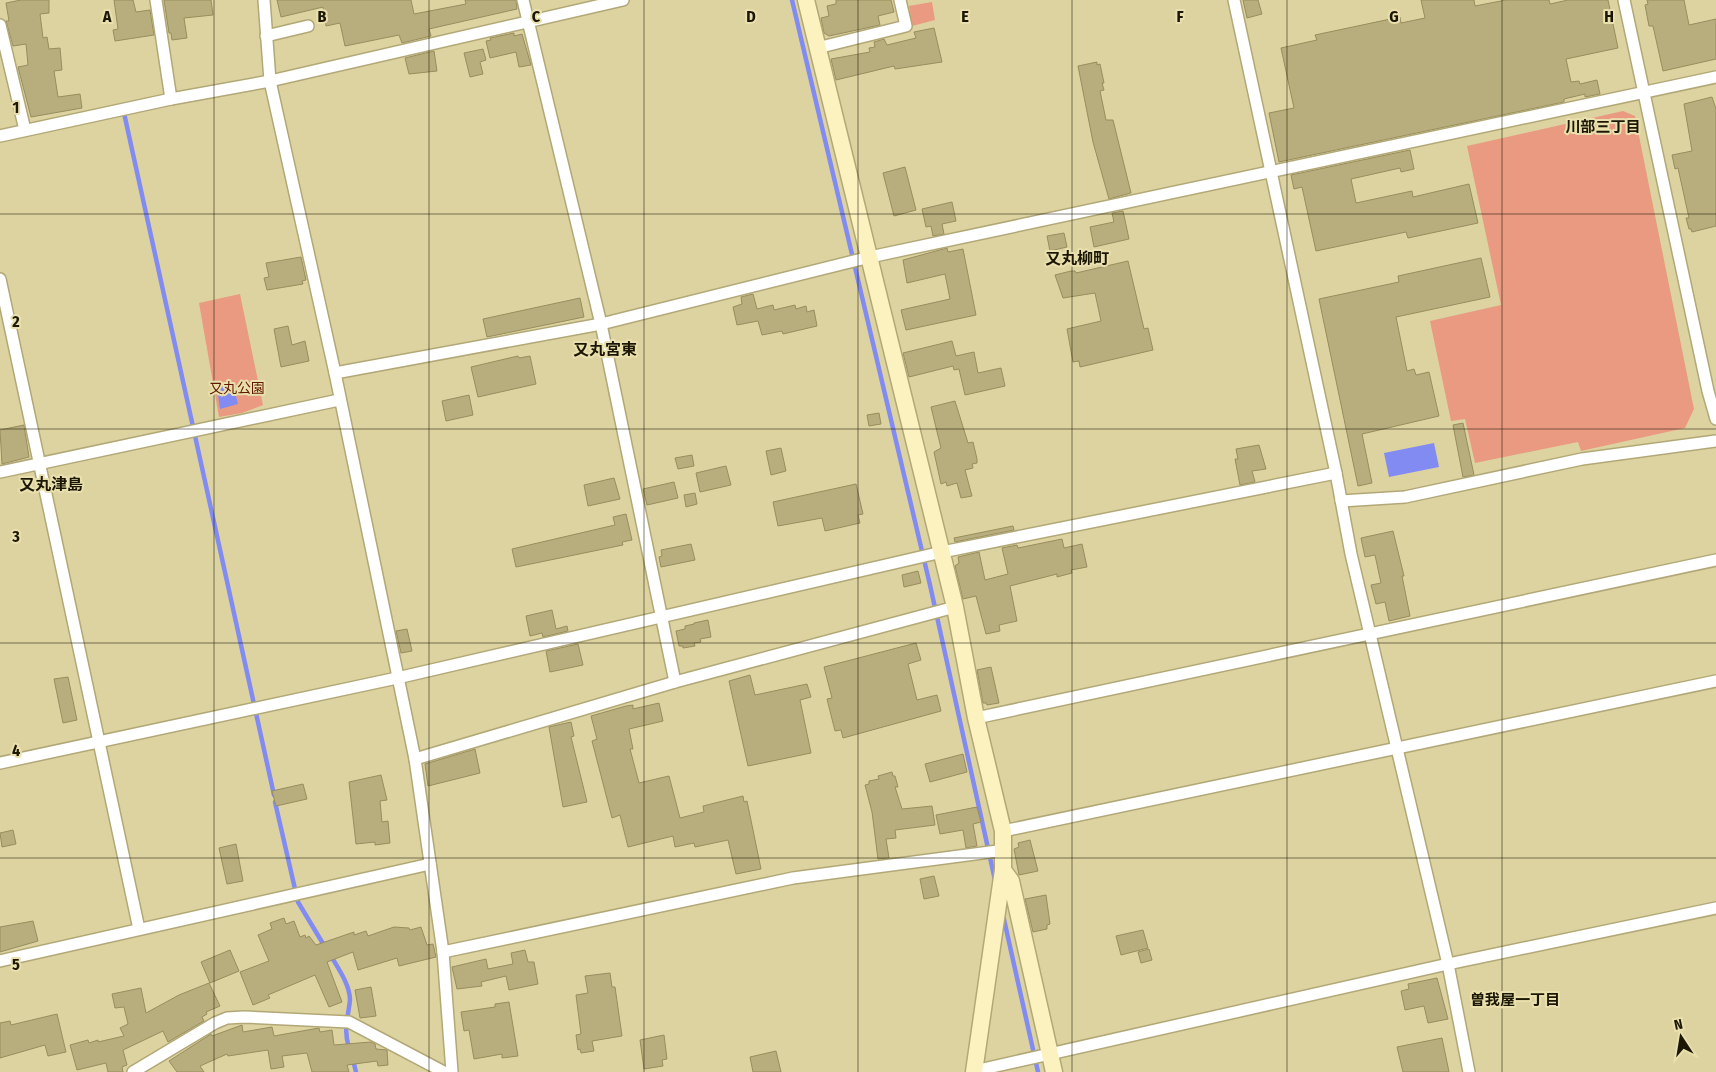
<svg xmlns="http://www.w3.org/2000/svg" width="1716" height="1072" font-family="'Fira Sans Condensed','Noto Sans JP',sans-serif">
  <rect width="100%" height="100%" fill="#ddd3a0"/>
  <g fill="#e99a81">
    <polygon points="932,2 935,20 912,26 909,6"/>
    <polygon points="1623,111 1635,116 1694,409 1685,428 1581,451 1578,442 1475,463 1465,419 1451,421 1430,321 1501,305 1467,146"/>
    <polygon points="240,294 263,405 242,413 219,417 199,303"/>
  </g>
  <g fill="#828bf2">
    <polygon points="233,384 238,404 220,409 217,388"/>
    <polygon points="1434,443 1439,467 1389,477 1384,453"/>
  </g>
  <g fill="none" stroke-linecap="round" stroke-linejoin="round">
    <g stroke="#828bf2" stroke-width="4.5">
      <polyline points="792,0 930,585 995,880"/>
      <polyline points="124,113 274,795"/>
      <polyline points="275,802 298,902 325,947"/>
      <polyline points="1003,915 1038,1072"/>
      <path d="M331 956C338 968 350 985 350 1000 348 1019 343 1028 349 1048"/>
      <polyline points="353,1060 356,1072"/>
    </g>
  </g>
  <g fill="#b8ae7d" stroke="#978d5d">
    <polygon points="21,0 49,0 49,13 40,14 43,38 47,37 49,49 60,48 62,70 54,71 58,97 80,94 82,108 31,117 18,67 28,65 26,44 13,46 6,21 9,21 6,3"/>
    <polygon points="114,0 133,0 136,12 150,10 154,35 115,41 113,30 118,29"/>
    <polygon points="164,0 211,0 213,15 184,18 187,38 172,40 171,33 169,33"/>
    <polygon points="277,0 411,0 414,14 466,4 465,0 516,0 517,9 429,29 431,36 402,43 399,35 345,46 340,23 326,26 323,7 281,17"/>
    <polygon points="836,0 891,0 894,12 878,16 880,25 829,36 824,33 821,18 829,16 827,6 836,4"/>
    <polygon points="1243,0 1258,0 1262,14 1247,18"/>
    <polygon points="1421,0 1474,0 1475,6 1506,0 1549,0 1550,4 1568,0 1608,0 1618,48 1566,59 1571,82 1579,81 1580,84 1597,80 1600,94 1585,97 1585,94 1564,99 1564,102 1279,162 1269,113 1294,108 1281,48 1317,40 1315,35 1400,17 1401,23 1425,18"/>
    <polygon points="1647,0 1684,0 1689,25 1716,19 1716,59 1663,71 1653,26 1649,26 1645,5 1648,4"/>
    <polygon points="934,28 942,62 895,69 894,66 836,80 831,59 870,52 869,48 875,47 874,42 884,39 887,45 916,38 914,32"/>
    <polygon points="514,33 514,36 522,34 531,65 519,67 516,52 490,58 486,41 491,40 490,38"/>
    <polygon points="483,49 486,60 480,62 483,74 470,77 464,53"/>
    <polygon points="434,51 437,71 409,74 405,58"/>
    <polygon points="1097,62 1097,65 1100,64 1104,83 1102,83 1104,90 1100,91 1106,120 1113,120 1131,193 1109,199 1093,142 1078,66"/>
    <polygon points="1712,97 1716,109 1716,226 1692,232 1691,229 1689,229 1686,218 1689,218 1678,168 1675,169 1672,155 1692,151 1684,104"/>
    <polygon points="1410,150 1414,169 1401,172 1400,168 1351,179 1356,203 1412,191 1413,197 1469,184 1478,223 1408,238 1406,232 1316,251 1302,187 1294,189 1291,175"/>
    <polygon points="905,167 916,210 894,216 883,173"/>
    <polygon points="952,202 956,221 942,224 944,234 933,236 931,226 926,227 922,209"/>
    <polygon points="1123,211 1129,239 1094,247 1090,227 1114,222 1112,213"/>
    <polygon points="1064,233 1067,247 1050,251 1047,236"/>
    <polygon points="947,248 948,252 963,249 976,315 906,330 901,310 950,299 945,274 907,283 903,260"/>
    <polygon points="301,257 306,280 302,281 303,284 267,290 264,278 269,277 266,263"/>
    <polygon points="1481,258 1490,297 1396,317 1407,371 1414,369 1416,375 1429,372 1439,416 1362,434 1372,483 1358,486 1319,299 1399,282 1398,276"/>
    <polygon points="1128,261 1144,329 1148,328 1153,350 1080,367 1079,361 1073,362 1067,329 1101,321 1095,293 1063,298 1055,275 1071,271 1075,271 1076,273"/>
    <polygon points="753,294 757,309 773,305 774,310 795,305 796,309 806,306 807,312 814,310 817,326 783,334 782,331 762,335 758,321 737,325 733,307 742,304 741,297"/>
    <polygon points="580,298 584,317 487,337 483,319"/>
    <polygon points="288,326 292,345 305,341 309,361 281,367 274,329"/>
    <polygon points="952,341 956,356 974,352 978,373 1001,368 1005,386 965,395 959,369 954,370 953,366 909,377 903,353"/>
    <polygon points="518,356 519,358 530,356 536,384 478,397 471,367"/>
    <polygon points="469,395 473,415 446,421 442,401"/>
    <polygon points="955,401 968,443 973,442 977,459 977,463 972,464 973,468 965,470 972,496 961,498 957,483 947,486 946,482 941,484 934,452 941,448 931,407"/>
    <polygon points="879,413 881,424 869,426 867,415"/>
    <polygon points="1463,423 1474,475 1463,477 1453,425"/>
    <polygon points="24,425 29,457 2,464 0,430"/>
    <polygon points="1259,445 1266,469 1252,471 1255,482 1240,485 1235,459 1238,459 1236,449"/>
    <polygon points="781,448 786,471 771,475 766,451"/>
    <polygon points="692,455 694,466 678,469 675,458"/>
    <polygon points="726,466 731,485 700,492 696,473"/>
    <polygon points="614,478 620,499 588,506 584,485"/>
    <polygon points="674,482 678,498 647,505 643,489"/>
    <polygon points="856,484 863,514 858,515 860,523 825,531 822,518 778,526 773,502"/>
    <polygon points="695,493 697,504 686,507 684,495"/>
    <polygon points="626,514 632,540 622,542 623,545 516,567 512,549 615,525 613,517"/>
    <polygon points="1013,526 1014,530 955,542 954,538"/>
    <polygon points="1393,531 1404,576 1402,576 1410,616 1389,621 1385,602 1376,604 1371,585 1381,583 1375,555 1365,557 1361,538"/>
    <polygon points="1062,539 1064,548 1082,544 1087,567 1071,570 1072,573 1057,577 1057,574 1010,586 1017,621 999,625 1000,631 986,634 976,596 963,599 955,566 959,563 958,557 979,552 985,580 1008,574 1002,548 1017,545 1018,548"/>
    <polygon points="691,544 695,560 661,567 659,557 662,556 661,550"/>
    <polygon points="918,571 921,583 904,587 902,575"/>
    <polygon points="552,610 556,629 567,626 568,631 543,637 542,633 530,636 526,616"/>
    <polygon points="708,620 711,637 700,639 701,642 694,643 695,646 683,648 683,646 679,646 676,631 685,629 685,626 694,624 694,623"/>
    <polygon points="407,629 412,651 401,653 396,631"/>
    <polygon points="916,643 921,660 908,664 917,700 937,695 941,711 843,738 841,730 835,731 827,699 832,698 824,667"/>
    <polygon points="578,644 583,665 550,672 546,651"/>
    <polygon points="991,667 999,703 987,705 986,703 983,703 977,670"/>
    <polygon points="750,675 755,695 807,684 811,697 800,700 811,753 748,766 729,681"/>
    <polygon points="68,677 77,720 63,723 54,679"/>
    <polygon points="659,703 663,721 629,729 633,749 630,749 639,783 669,776 680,818 704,812 703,806 743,796 744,802 747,801 761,869 736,874 728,840 695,847 694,843 675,847 673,836 628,847 620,815 612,818 592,741 597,739 591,716 626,706 633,705 633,709"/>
    <polygon points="571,722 574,736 571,737 587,802 563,807 549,727"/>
    <polygon points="475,749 480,773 428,786 425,764"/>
    <polygon points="963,754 967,772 930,782 925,764"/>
    <polygon points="892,772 893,776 895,776 898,787 895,787 902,809 932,806 935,825 895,830 896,838 886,839 889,858 878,859 872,812 865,785 869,784 869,781 879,779 878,776"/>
    <polygon points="381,775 387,800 380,801 382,822 388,821 390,843 375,845 375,842 356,844 349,782"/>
    <polygon points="303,784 307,799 276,806 272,791"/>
    <polygon points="977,807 981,822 973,824 977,846 966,848 963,830 940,834 936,815"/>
    <polygon points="13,830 16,844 2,847 0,833"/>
    <polygon points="1030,840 1038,871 1019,875 1014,849 1019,847 1018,843"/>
    <polygon points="236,844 243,881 227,884 219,848"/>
    <polygon points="934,876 939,896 924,899 920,879"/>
    <polygon points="1046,895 1050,924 1047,925 1047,929 1033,932 1025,899"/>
    <polygon points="284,918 286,924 294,921 300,937 305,935 306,938 309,936 316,945 354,932 354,935 366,931 368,936 394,927 409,928 410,930 421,927 427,945 433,944 436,957 399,966 397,958 358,970 353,952 327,962 342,1002 329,1007 315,975 268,995 270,998 253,1005 240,972 269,961 258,935 272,929 270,923"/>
    <polygon points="33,921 38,941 0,952 0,927"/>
    <polygon points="1143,930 1148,948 1121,955 1116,936"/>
    <polygon points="1149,949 1152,960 1141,963 1138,952"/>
    <polygon points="230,950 239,971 210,983 201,962"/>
    <polygon points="525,950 528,962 534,962 538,984 509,990 506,976 481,982 482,986 457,989 452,967 486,959 488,969 513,964 511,953"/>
    <polygon points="610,973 612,987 615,987 622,1036 592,1041 594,1051 581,1053 580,1049 578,1050 576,1035 581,1034 576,995 588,993 585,976"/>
    <polygon points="1437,978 1448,1019 1428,1023 1424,1006 1405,1010 1401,991 1409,989 1408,984"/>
    <polygon points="209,983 220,1006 206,1012 207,1014 202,1017 204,1021 168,1042 163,1031 123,1050 127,1065 122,1067 123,1072 108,1072 106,1063 77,1070 70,1045 88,1040 89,1043 98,1040 98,1042 124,1036 120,1028 128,1024 124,1007 115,1008 112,994 141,988 146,1013 179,995"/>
    <polygon points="371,987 376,1016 360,1018 355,990"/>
    <polygon points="509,1002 518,1056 502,1058 502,1054 474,1059 469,1030 464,1031 461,1012 495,1007 495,1004"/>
    <polygon points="57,1014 66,1052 48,1056 45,1045 0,1058 0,1023 10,1021 11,1025"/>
    <polygon points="242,1025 243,1032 272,1027 274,1036 319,1028 320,1032 332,1030 334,1045 371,1042 375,1044 376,1049 387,1050 388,1065 378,1066 377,1061 347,1065 349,1072 312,1072 307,1053 282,1056 284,1067 271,1069 268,1050 228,1056 227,1054 200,1066 204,1072 177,1072 169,1061 211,1034 212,1036"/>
    <polygon points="664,1035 667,1059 662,1060 663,1066 644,1069 640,1040"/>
    <polygon points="1442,1038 1449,1072 1403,1072 1397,1047"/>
    <polygon points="776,1051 781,1072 753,1072 750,1057"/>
  </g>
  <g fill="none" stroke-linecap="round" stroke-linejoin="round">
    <g stroke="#b2a877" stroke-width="14">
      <g id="street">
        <polyline points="156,0 171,99"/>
        <polyline points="264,0 270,81 335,373 415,759 443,952 452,1072"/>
        <polyline points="523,0 601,324 675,682"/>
        <polyline points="1234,0 1336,473 1351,554 1448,964 1469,1072"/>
        <polyline points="1624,0 1708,391 1716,419"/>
        <polyline points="0,25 25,130"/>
        <polyline points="266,36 308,26"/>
        <polyline points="817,48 906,26 900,0"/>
        <polyline points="0,136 171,99 270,81 623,0"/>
        <polyline points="0,279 139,929"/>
        <polyline points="335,373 601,324 870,257 1716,77"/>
        <polyline points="0,472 339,400"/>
        <polyline points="1341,501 1405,497 1582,459 1716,441"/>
        <polyline points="976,718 1716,560"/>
        <polyline points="415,759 675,682 955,607"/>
        <polyline points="0,763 397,678 942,552 1336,473"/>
        <polyline points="1003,831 1716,681"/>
        <polyline points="443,952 793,878 1005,850"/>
        <polyline points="0,961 430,864"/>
        <polyline points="974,1071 1448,964 1716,908"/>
        <polyline points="133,1072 215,1023 227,1018 244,1017 349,1022 444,1072"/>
      </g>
    </g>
    <g stroke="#b2a877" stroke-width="19">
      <g id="secondary">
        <polyline points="806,0 955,607 976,718 1003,831 1003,870 974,1072"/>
        <polyline points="1003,870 1011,881 1054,1072"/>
      </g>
    </g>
    <use href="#street" stroke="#fff" stroke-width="11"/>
    <use href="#secondary" stroke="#fbf2c0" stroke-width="16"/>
  </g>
  <path fill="none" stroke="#1b1704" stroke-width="1" stroke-opacity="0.55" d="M214 0V1072M429 0V1072M644 0V1072M858 0V1072M1072 0V1072M1287 0V1072M1502 0V1072M0 214H1716M0 429H1716M0 643H1716M0 858H1716"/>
  <g text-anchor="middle" stroke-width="4" stroke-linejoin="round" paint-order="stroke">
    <g font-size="14" fill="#611800" stroke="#eae0ad">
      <text x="237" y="393">又丸公園</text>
    </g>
    <g font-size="15" font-weight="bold" fill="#1b1704" stroke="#eae0ad">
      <text x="1603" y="132">川部三丁目</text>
      <text x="1515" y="1005">曽我屋一丁目</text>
    </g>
    <g font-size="16" font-weight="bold" fill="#1b1704" stroke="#eae0ad">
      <text x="1077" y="264">又丸柳町</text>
      <text x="605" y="355">又丸宮東</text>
      <text x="51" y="490">又丸津島</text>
    </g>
  </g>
  <g font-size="16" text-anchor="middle" font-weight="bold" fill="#1b1704" stroke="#eae0ad" stroke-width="4" stroke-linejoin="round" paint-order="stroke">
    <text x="107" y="22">A</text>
    <text x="322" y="22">B</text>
    <text x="536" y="22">C</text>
    <text x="751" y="22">D</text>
    <text x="965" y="22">E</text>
    <text x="1180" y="22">F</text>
    <text x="1394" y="22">G</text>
    <text x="1609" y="22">H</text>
    <text x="16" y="113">1</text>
    <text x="16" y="327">2</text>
    <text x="16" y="542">3</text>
    <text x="16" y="756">4</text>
    <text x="16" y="970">5</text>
  </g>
  <g transform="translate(1681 1037) rotate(348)" stroke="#eae0ad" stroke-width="4" paint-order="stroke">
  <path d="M0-4L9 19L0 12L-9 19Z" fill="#1b1704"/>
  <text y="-8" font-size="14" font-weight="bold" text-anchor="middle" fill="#1b1704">N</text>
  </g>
</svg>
